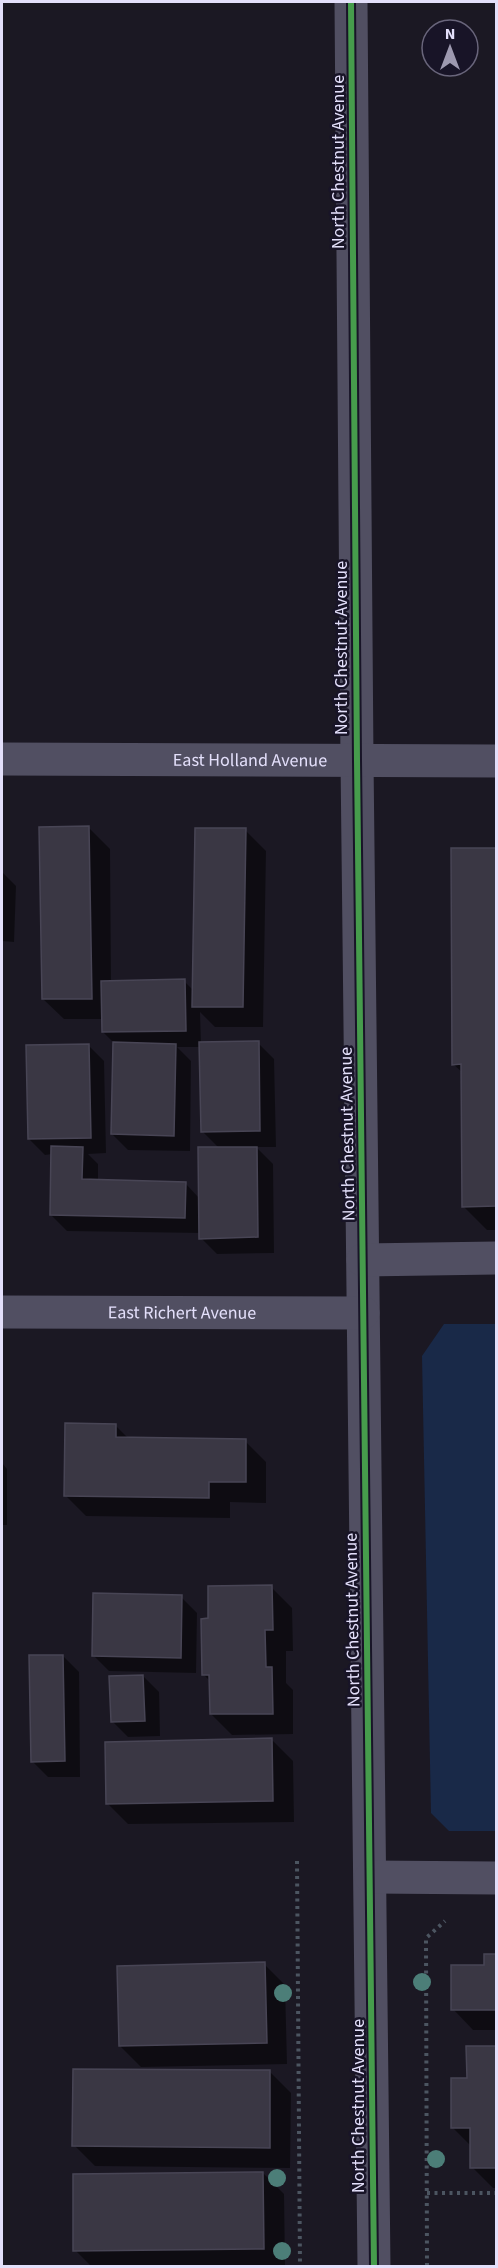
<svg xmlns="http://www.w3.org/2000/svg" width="498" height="2268" font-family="'Source Sans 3',sans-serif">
  <rect width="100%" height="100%" fill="#1b1823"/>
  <polygon fill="#192948" points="444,1324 496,1324 496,1831 449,1831 431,1813 422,1356"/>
  <g fill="#0007">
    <polygon points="89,828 110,849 111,982 184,981 194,991 245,830 266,851 263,1027 215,1027 200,1012 201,1044 258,1043 274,1059 276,1147 256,1147 273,1164 274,1253 217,1254 201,1238 201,1233 67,1231 51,1215 52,1154 45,1155 29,1139 88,1045 104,1061 106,1153 88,1154 98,1164 98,1181 185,1183 200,1199 220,1149 202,1131 201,1047 177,1047 191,1061 190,1151 128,1150 112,1134 114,1043 103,1032 103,1019 64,1019 43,999"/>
    <polygon points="452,849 496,849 496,1230 487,1230 463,1206 463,1073 453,1064"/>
    <polygon points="2,872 16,886 14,942 2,941"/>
    <polygon points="115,1425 129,1439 245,1441 266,1462 266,1503 230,1502 230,1518 86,1516 65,1495"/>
    <polygon points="2,1463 7,1469 7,1525 2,1525"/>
    <polygon points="271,1587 292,1608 293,1651 286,1651 286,1683 293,1690 293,1734 232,1735 211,1714 211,1682 203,1674 210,1619"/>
    <polygon points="181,1597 197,1613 196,1673 109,1671 93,1655"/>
    <polygon points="63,1656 79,1672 80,1777 48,1777 32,1761"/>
    <polygon points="143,1676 159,1692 160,1736 128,1737 112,1721"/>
    <polygon points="272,1740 293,1761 294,1822 128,1824 107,1803"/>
    <polygon points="486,1956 496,1956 496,2030 473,2030 453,2009 486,1966"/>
    <polygon points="264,1964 285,1985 287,2064 141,2067 120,2046"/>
    <polygon points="468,2047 496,2047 496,2188 493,2188 472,2167 472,2147 453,2128 468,2079"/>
    <polygon points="270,2072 291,2093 290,2168 95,2166 74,2145"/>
    <polygon points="263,2173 284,2194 285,2266 91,2266 75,2250"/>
  </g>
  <g fill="#3a3744" stroke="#484555" stroke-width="1.5">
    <polygon points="89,826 92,999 42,999 39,827"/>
    <polygon points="195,828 246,828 243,1007 192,1007"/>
    <polygon points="451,848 496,848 496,1206 462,1207 461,1064 452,1065"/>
    <polygon points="185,979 186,1031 102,1032 101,981"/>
    <polygon points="259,1041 260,1131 201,1132 199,1042"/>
    <polygon points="113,1042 176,1044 174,1136 111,1134"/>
    <polygon points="89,1044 91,1138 28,1139 26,1045"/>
    <polygon points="51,1146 83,1147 82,1179 186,1182 185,1218 50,1215"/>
    <polygon points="198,1147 257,1147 258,1237 199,1239"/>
    <polygon points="65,1423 116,1424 116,1437 246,1439 246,1482 209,1482 209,1498 64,1496"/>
    <polygon points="272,1585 273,1630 265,1630 266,1667 272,1667 273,1714 210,1714 209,1675 202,1675 201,1619 208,1618 208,1586"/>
    <polygon points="93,1593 182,1595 181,1658 92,1656"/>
    <polygon points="29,1655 63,1655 65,1761 31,1762"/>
    <polygon points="143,1675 145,1721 111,1722 109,1676"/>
    <polygon points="272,1738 273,1801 106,1804 105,1742"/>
    <polygon points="484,1954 496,1954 496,2010 451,2010 451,1965 484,1965"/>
    <polygon points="265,1962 267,2043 119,2046 117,1966"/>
    <polygon points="466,2046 496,2046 496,2168 470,2168 470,2128 451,2128 451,2078 467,2078"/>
    <polygon points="73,2069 270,2070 270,2148 72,2146"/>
    <polygon points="263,2172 264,2249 73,2251 73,2174"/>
  </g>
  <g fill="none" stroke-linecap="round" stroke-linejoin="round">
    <g stroke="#4c5561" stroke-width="4" stroke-dasharray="3 4.5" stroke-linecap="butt">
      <polyline points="297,1861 300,2266"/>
      <polyline points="427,2193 496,2193"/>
      <polyline points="427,2266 426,1938 445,1921"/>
    </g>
    <g stroke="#514f62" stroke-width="33">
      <polyline points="351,2 357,760 374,2266"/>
      <path id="s1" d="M2 759 496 761"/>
      <polyline points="363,1260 496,1258"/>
      <path id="s2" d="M2 1312 363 1313"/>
      <polyline points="371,1877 496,1878"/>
    </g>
    <g stroke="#181427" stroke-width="10">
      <polyline id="cycleway" points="351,2 357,760 374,2266"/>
    </g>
    <use href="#cycleway" stroke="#469c4c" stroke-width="6"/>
  </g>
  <g fill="#4c7e78">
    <circle cx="422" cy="1982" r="9"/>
    <circle cx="283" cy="1993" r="9"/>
    <circle cx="436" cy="2159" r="9"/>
    <circle cx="277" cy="2178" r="9"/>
    <circle cx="282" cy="2251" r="9"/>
  </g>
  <g text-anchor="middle" stroke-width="5" stroke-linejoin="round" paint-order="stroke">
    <g font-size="18" fill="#e3dffa" stroke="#181427">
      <text transform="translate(338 162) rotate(-90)" y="6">North Chestnut Avenue</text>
      <text transform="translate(341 648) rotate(-90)" y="6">North Chestnut Avenue</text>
      <text dy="6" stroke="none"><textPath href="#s1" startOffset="248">East Holland Avenue</textPath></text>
      <text transform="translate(347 1134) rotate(-91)" y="6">North Chestnut Avenue</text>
      <text dy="6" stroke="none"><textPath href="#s2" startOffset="180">East Richert Avenue</textPath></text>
      <text transform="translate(352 1620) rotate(-91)" y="6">North Chestnut Avenue</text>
      <text transform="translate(358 2106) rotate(-90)" y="6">North Chestnut Avenue</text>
    </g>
  </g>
  <rect width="498" height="2268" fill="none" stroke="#e3dffa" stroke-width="6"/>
  <g transform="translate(450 48)"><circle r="28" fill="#181427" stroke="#69657b" stroke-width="1.5"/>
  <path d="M0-4.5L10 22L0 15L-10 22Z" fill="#9d99af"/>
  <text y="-9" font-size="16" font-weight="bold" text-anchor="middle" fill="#e3dffa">N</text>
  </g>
</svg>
